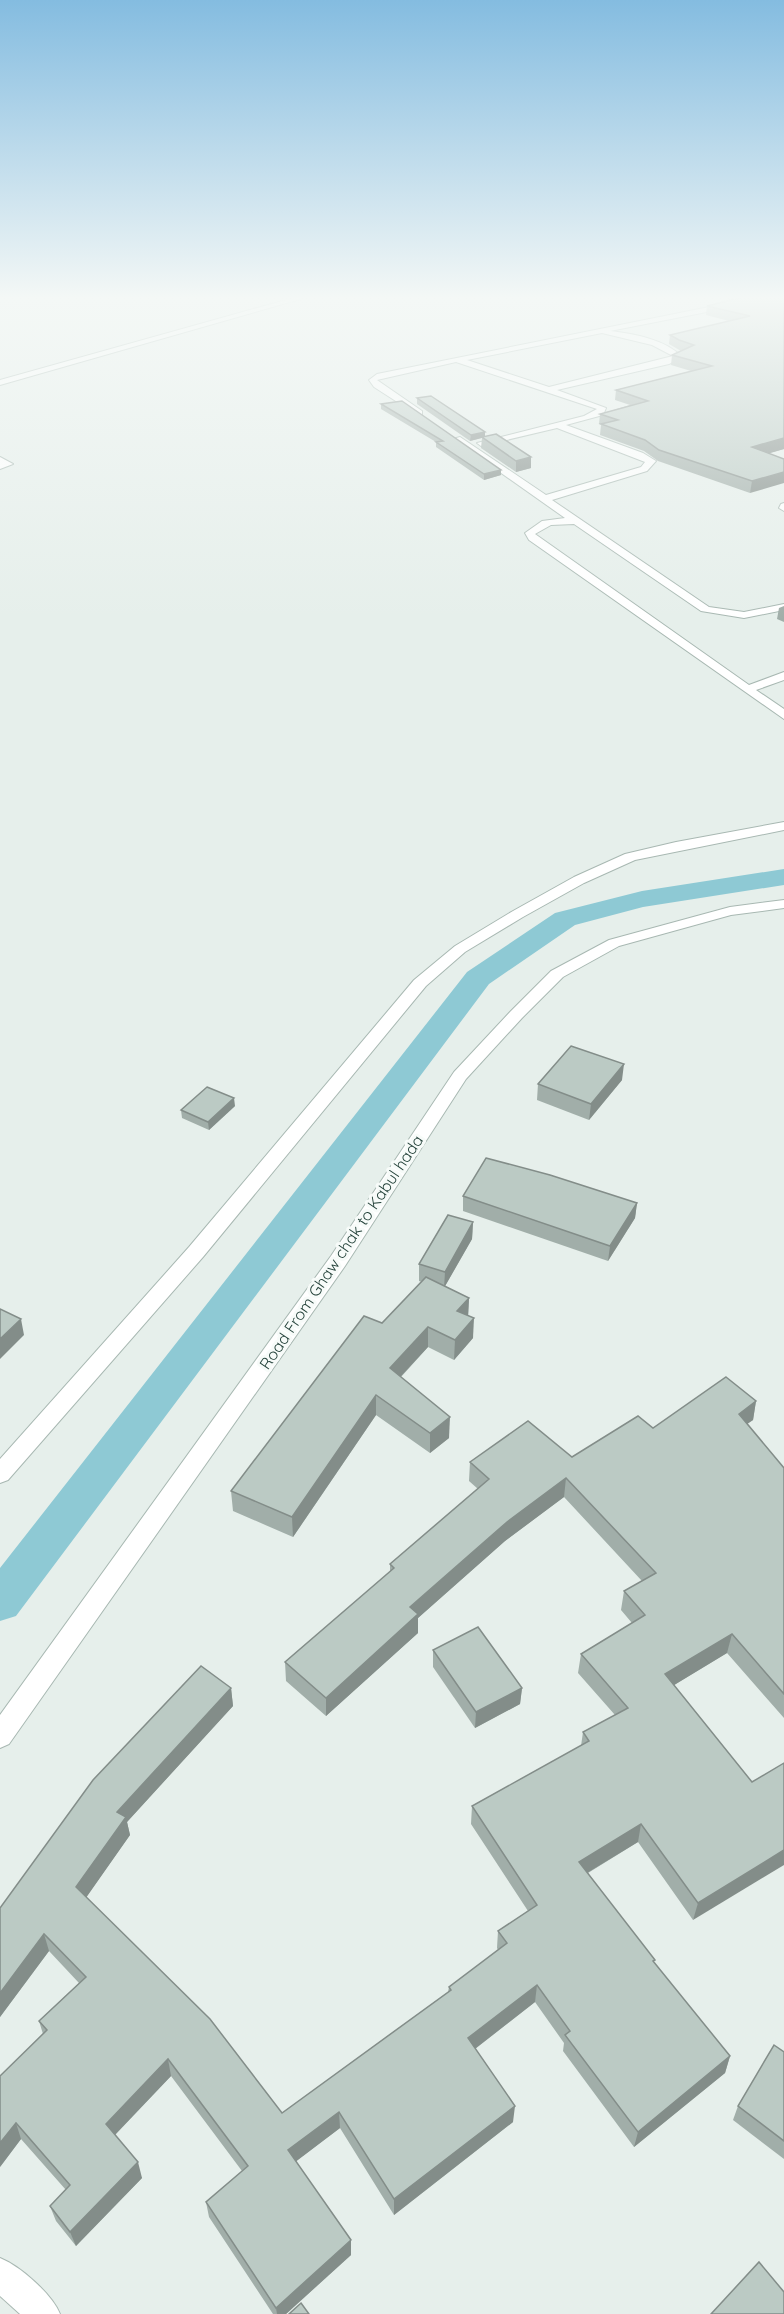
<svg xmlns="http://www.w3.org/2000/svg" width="784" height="2314" font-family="Quicksand,sans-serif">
  <rect width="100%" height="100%" fill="#e6efeb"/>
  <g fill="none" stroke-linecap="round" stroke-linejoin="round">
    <polygon fill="#8ec9d4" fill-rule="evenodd" points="784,869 784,885 643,907 575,925 489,984 16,1616 0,1621 0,1568 467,972 555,913 642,891"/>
    <g stroke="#a8b8b2" stroke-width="2">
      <g id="minor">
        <polygon points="300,296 311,296 0,385 0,380"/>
        <path d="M729 303 732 307 610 331C634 334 665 339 682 357L669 364 557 390 606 408 603 415 566 425 643 453 656 461 647 471 552 500 709 607 744 612 784 604V610L744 618 701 611 574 524 551 525 535 534 749 685 784 672V680L756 690 784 709V719L529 540 525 533 542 521 565 518 453 439 460 437 546 495 641 467 645 462 557 428 481 446 477 443 584 416 597 409 456 362 377 380 422 411V415L419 416 374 387 369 380 377 374ZM602 333 652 345 673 356 549 387 467 360Z"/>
        <polygon points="0,457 13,464 0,469"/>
        <polygon points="784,503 784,511 779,508 781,504"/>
        <polygon points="784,822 784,830 635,860 584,883 523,917 465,952 426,986 203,1257 8,1480 0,1483 0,1459 189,1247 414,980 455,946 513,911 574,877 625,854 676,842"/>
        <polygon points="784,900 784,908 731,915 619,946 563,977 522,1018 466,1079 345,1266 9,1744 0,1748 0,1715 331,1256 454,1072 510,1012 551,971 609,940 730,907"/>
        <path d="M0 2258C20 2266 52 2294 60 2314H20L0 2296Z"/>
      </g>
    </g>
    <use href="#minor" fill="#fff" fill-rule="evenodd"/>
  </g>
  <g fill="#a1aea9">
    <polygon points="773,296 784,296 784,449 769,453 750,493 658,461 644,451 600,435 601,425 599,424 600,414 630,405 615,400 616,390 691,371 671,365 672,355 681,351 669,344 670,335 729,321 706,315 707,306 773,297"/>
    <polygon points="417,398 485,432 485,436 531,457 531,468 516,472 481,448 482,438 470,441 417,404"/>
    <polygon points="381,404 501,470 501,475 484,480 436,447 436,442 381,409"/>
    <polygon points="784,606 784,622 777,619 779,608"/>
    <polygon points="622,1080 589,1120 537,1100 538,1084"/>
    <polygon points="235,1106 209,1130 182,1118 181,1110"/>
    <polygon points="463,1196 637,1203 635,1218 608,1261 463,1211"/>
    <polygon points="473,1222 472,1239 445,1286 469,1298 468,1316 473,1338 454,1360 428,1347 401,1377 449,1438 430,1453 376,1415 293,1537 233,1511 231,1491 382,1323 422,1282 419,1281 419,1264"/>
    <polygon points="756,1401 753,1420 747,1424 784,1468 784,1718 727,1653 674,1685 752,1782 693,1920 638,1842 588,1873 654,1963 730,2056 725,2073 634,2147 563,2051 564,2043 535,2002 475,2049 513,2122 394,2215 340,2128 296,2161 351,2255 286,2314 273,2314 209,2217 206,2202 242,2171 171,2076 115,2135 142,2178 76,2246 56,2221 50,2206 66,2190 21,2139 0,2167 43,2034 39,2021 79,1983 49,1951 0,2017 0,1908 231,1688 233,1706 127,1822 130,1835 86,1897 282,2113 448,1992 449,1987 498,1950 497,1948 498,1931 528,1911 471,1824 472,1806 581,1746 583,1732 615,1715 578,1673 581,1654 632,1623 621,1610 624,1591 642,1581 564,1497 505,1541 418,1618 418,1633 326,1716 286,1681 285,1662 390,1572 390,1564 478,1489 469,1481 470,1462 572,1457 653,1428"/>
    <polygon points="433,1650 522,1688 520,1704 475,1728 433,1667"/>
    <polygon points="784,2052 784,2159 733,2120 738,2106"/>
  </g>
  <g fill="#838d89">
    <polygon points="485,432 485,437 470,441 471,435"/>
    <polygon points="784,438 784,449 750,459 752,447"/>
    <polygon points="531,457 531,468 516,472 516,461"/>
    <polygon points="501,470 501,475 484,480 484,474"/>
    <polygon points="784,472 784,483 750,493 752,481"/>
    <polygon points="624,1064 622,1080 589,1120 591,1104"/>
    <polygon points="234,1098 235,1106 209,1130 208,1122"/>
    <polygon points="637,1203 635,1218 608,1261 610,1246"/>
    <polygon points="473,1222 472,1239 444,1288 445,1272"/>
    <polygon points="469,1298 468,1318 457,1311"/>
    <polygon points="474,1318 473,1338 454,1360 455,1340"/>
    <polygon points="21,1319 24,1335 0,1359 0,1339"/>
    <polygon points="428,1327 428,1347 390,1388 390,1368"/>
    <polygon points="376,1395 376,1415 293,1537 292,1517"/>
    <polygon points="756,1401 753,1420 735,1432 739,1414"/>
    <polygon points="450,1417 449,1438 430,1453 430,1433"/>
    <polygon points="566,1478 564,1497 505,1541 418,1618 418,1633 326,1716 326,1698 410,1607 507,1522"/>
    <polygon points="732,1634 727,1653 661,1693 665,1674"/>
    <polygon points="231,1688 233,1706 127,1822 130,1835 81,1905 76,1887 117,1812"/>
    <polygon points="522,1688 520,1704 475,1728 476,1712"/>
    <polygon points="641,1824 638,1842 577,1879 579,1862"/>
    <polygon points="784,1850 784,1865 693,1920 698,1903"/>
    <polygon points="44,1934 49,1951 0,2017 0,1993"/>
    <polygon points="537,1985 535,2002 467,2055 468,2038"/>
    <polygon points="730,2056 725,2073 634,2147 638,2132"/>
    <polygon points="168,2059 171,2076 110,2140 106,2124"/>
    <polygon points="515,2106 513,2122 394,2215 394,2199"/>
    <polygon points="339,2112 340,2128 290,2166 288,2150"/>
    <polygon points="16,2123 21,2139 0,2167 0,2143"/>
    <polygon points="138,2162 142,2178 76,2246 70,2232"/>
    <polygon points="351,2240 351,2255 286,2314 277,2314 276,2308"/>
  </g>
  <g fill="#bbcac4" stroke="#838d89" stroke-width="1.5">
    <polygon points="743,297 784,297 784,438 752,447 784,459 784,472 752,481 659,450 645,440 601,424 618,420 600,414 648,401 616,390 712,366 672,355 694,345 679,340 670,335 750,316 707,306"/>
    <polygon points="431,396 485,432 471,435 417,398"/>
    <polygon points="402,401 501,470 484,474 436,442 443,441 381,404"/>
    <polygon points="496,434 531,457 516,461 482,437"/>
    <polygon points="571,1046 624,1064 591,1104 538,1084"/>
    <polygon points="207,1087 234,1098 208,1122 181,1110"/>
    <polygon points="486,1158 550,1175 637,1203 610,1246 463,1196"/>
    <polygon points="448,1215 473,1222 445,1272 419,1264"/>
    <polygon points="426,1277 469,1298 457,1311 474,1318 455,1340 428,1327 390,1368 450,1417 430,1433 376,1395 292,1517 231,1491 364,1316 382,1323"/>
    <polygon points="0,1309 21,1319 0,1339"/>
    <polygon points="726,1377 756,1401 739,1414 784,1468 784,1694 732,1634 665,1674 752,1782 784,1763 784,1850 698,1903 641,1824 579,1862 655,1960 653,1961 730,2056 638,2132 565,2035 570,2031 537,1985 468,2038 515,2106 394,2199 339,2112 288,2150 351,2240 276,2308 206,2202 248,2166 168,2059 106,2124 138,2162 70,2232 50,2206 70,2185 16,2123 0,2143 0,2076 47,2030 39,2021 86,1977 44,1934 0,1993 0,1908 93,1780 201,1666 231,1688 117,1812 126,1817 76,1887 210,2019 282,2113 451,1990 449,1987 507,1943 498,1931 537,1905 472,1806 589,1741 583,1732 628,1708 581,1654 645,1615 624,1591 656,1573 566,1478 507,1522 410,1607 418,1614 326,1698 285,1662 394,1568 390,1564 489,1479 470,1462 528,1421 572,1457 638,1416 653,1428"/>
    <polygon points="478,1627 522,1688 476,1712 433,1650"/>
    <polygon points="774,2045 784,2052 784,2141 738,2106"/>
    <polygon points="759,2262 784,2292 784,2314 711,2314"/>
    <polygon points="301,2303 309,2314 289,2314"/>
  </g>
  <linearGradient id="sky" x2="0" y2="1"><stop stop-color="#84bce0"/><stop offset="0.48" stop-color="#f4f8f6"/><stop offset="1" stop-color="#f4f8f6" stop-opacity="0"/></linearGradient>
  <rect width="784" height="620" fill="url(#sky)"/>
  <g text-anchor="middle" stroke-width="6" stroke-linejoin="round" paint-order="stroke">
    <g font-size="16" fill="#24423a" stroke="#f7fbf9">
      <text transform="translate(341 1252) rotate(-56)" y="6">Road From Ghaw chak to Kabul hada</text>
    </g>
  </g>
</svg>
